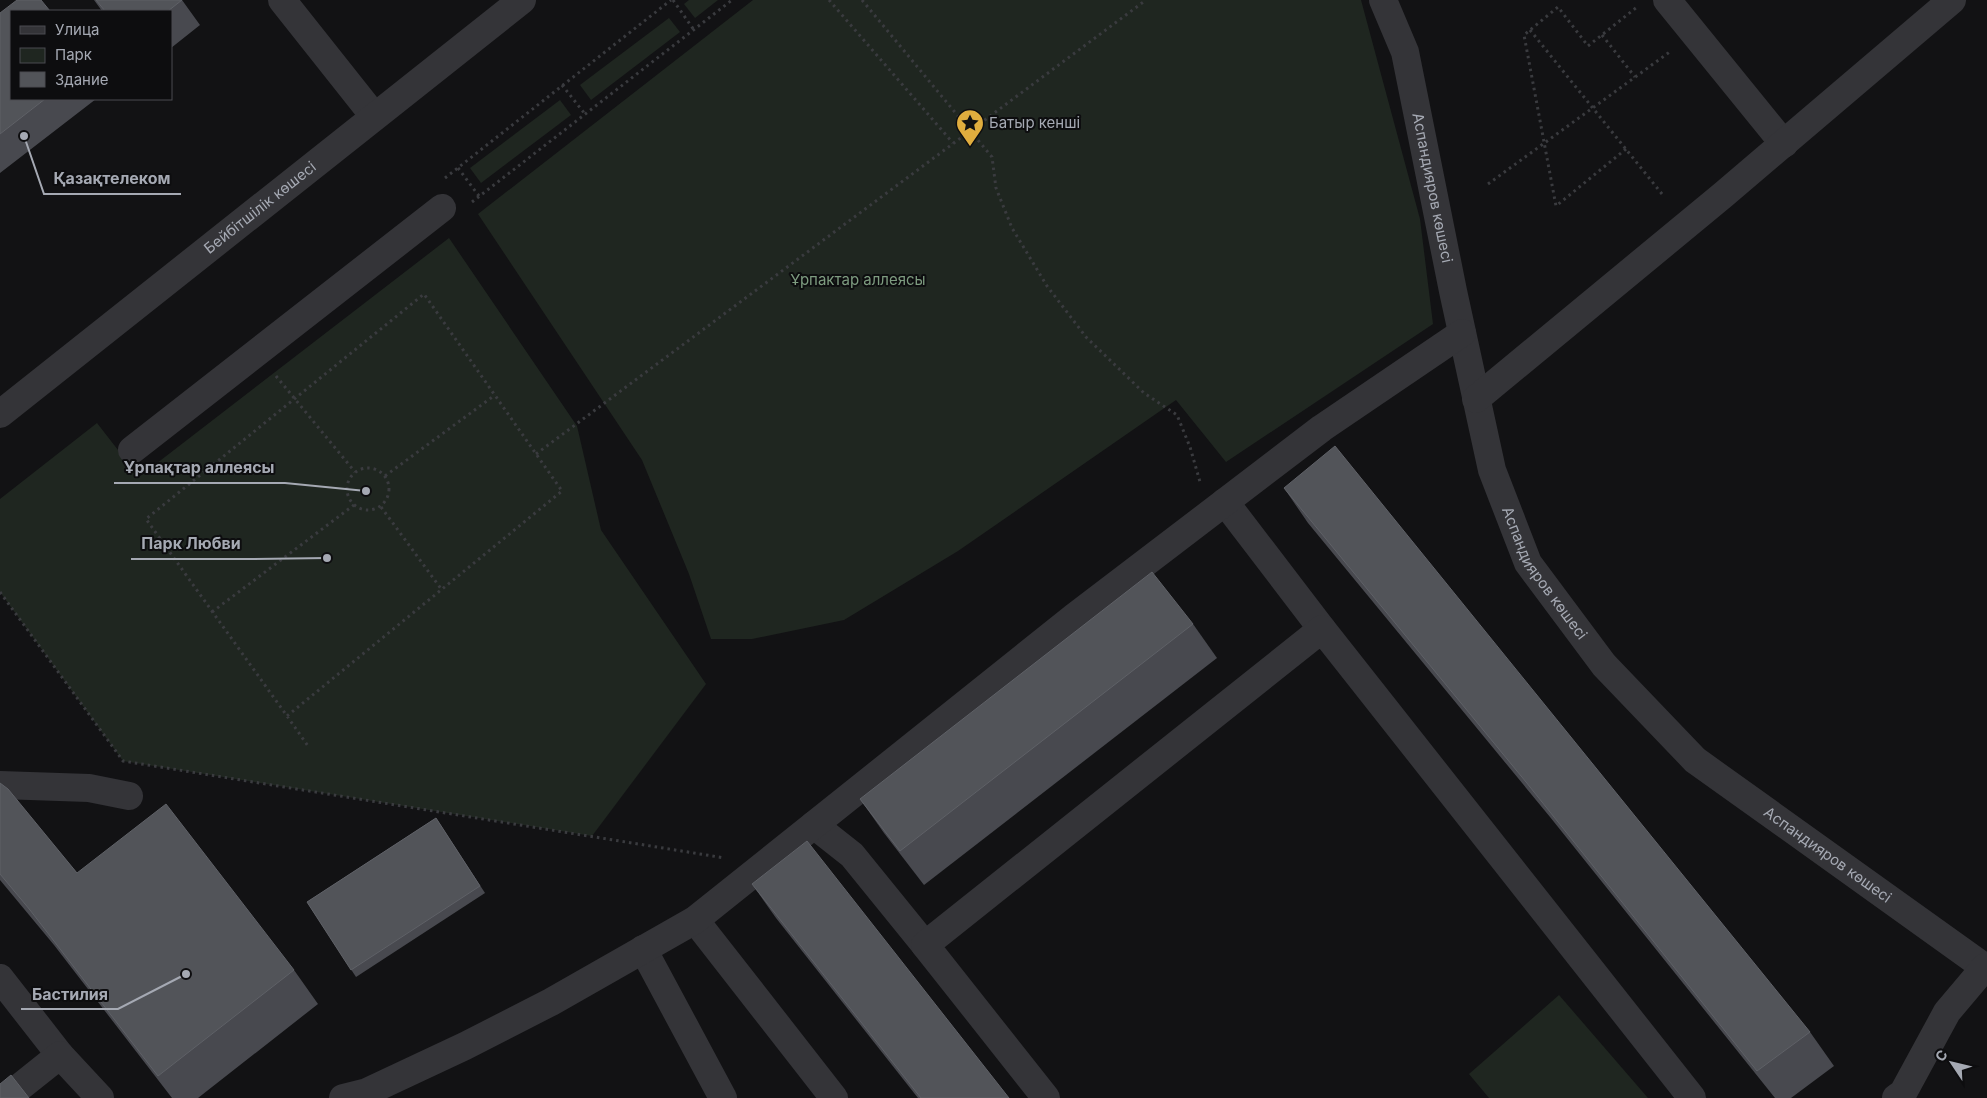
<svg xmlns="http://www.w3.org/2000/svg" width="1987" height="1098" font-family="Inter,sans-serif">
  <rect width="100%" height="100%" fill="#121214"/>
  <g fill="#1f2620">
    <polygon points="689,0 718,0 695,18 684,4"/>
    <polygon points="753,0 1361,0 1420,219 1433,324 1226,462 1176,400 958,551 844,620 752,639 711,639 689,574 642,460 478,214"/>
    <polygon points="669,18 680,32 591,100 580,85"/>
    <polygon points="560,100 571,115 481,183 470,168"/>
    <polygon points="449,238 577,426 601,530 706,684 592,836 123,761 0,592 0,499 97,423 139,477"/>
    <polygon points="1559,995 1648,1098 1489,1098 1469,1074"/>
  </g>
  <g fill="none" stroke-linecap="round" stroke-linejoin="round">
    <g stroke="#3a3b3f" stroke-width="3" stroke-dasharray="2.5 4" stroke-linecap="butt">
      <polyline points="673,0 694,30"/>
      <polyline points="829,0 953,143"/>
      <polyline points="862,0 992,157 996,188 1012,228 1047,286 1086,337 1144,393 1177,415 1190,447 1200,482"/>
      <polyline points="1530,30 1662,194"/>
      <polyline points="1602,35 1635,77"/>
      <polyline points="562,85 585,114"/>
      <polyline points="1626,149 1556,206 1524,35 1558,7 1588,46 1637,7"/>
      <polyline points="458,168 479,196"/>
      <polyline points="445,178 671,0"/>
      <polyline points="1488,184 1671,51"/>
      <polyline points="472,202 732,0"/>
      <polyline points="276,376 355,472"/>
      <polyline points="536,454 1146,0"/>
      <circle cx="368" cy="489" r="21"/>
      <polyline points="385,476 495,395"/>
      <polyline points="381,507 442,590"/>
      <polyline points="0,592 123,761 725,858"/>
      <polyline points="212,612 354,505"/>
      <polyline points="287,716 562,491 424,294 146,519 287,716 308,746"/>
    </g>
    <g stroke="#343438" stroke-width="28">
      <polyline points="282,0 374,116"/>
      <path id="s1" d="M1383 0 1405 52 1453 291 1492 470 1528 563 1604 665 1695 760 1987 969"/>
      <polyline points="1667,0 1784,144"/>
      <polyline points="1476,399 1723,195 1952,0"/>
      <path id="s2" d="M0 414 522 0"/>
      <polyline points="132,450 442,208"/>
      <polyline points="1225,502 1322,629"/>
      <polyline points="0,785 89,788 129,796"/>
      <polyline points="814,825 852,855 925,945"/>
      <polyline points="695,920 834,1098"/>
      <polyline points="643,949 723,1098"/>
      <polyline points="0,978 60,1055"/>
      <polyline points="6,1098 60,1055 100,1098"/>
      <polyline points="343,1098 367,1092 465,1046 551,1002 695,920 1073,618 1322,428 1462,333"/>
      <polyline points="1046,1098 925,945 1322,629 1692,1098"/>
      <polyline points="1896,1098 1903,1093 1947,1012 1985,967"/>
    </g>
  </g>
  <g fill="#48494f">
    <polygon points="94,0 182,0 200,25 171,48 171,11 102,11"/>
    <polygon points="0,13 11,99 96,99 0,173"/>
    <polygon points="1284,488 1810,1032 1834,1066 1791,1098 1775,1098 1550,817 1308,523"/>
    <polygon points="1193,624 1217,658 924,885 884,833 860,799"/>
    <polygon points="0,783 77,873 294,970 318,1004 198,1098 172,1098 54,945 0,880"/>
    <polygon points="436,818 485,893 356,977 307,902"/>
    <polygon points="752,884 1009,1098 918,1098 776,918"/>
  </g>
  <g fill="#525459" stroke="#5f6167">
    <polygon points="17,0 41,0 50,11 11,11 11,99 45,99 0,134 0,13"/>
    <polygon points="96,0 182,0 168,11 105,11"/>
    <polygon points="1335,446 1810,1032 1757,1071 1526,782 1284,488"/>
    <polygon points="1152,572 1193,624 900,851 860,799"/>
    <polygon points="0,783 8,789 77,873 166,804 294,970 158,1076 30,910 0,874"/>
    <polygon points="436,818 480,886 351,970 307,902"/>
    <polygon points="807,841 1009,1098 921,1098 752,884"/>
    <polygon points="11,1075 29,1098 0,1098 0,1084"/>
  </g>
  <defs>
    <g id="sight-pin" transform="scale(1.4375)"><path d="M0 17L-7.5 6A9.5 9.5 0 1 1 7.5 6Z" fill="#e0ad3e" stroke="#0d0d0f"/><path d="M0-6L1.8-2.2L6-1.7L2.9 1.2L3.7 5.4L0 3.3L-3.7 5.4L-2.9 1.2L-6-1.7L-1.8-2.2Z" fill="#111"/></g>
  </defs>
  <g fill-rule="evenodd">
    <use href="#sight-pin" x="970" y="123"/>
  </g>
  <g text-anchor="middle" stroke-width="4" stroke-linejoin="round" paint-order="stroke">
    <g font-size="15" fill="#a5a9b3" stroke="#0d0d0f" text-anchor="start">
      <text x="989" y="128">Батыр кенші</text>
    </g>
    <g font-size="15" fill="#a5a9b3" stroke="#0d0d0f">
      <text dy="5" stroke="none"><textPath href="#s1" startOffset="195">Аспандияров көшесі</textPath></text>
      <text dy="5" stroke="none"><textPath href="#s2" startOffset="332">Бейбітшілік көшесі</textPath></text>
      <text dy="5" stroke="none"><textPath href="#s1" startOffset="600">Аспандияров көшесі</textPath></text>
      <text dy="5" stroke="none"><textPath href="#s1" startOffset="1005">Аспандияров көшесі</textPath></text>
    </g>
    <g font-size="15" fill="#7e9c80" stroke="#0d0d0f">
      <text x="858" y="285">Ұрпактар аллеясы</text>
    </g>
  </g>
  <path fill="none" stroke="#a5a9b3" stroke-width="2" d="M24 136L44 194H181M366 491L285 483H114M327 558L250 559H131M186 974L118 1009H21"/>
  <g fill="#a5a9b3" stroke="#0d0d0f" stroke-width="2">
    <circle cx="24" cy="136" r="5"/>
    <circle cx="366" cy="491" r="5"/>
    <circle cx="327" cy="558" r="5"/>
    <circle cx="186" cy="974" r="5"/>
  </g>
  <g font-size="16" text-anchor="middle" font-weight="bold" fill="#a5a9b3" stroke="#0d0d0f" stroke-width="4" stroke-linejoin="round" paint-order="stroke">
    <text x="112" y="184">Қазақтелеком</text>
    <text x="199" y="473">Ұрпақтар аллеясы</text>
    <text x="191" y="549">Парк Любви</text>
    <text x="70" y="1000">Бастилия</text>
  </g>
  <rect x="10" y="10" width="162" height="90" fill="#0d0d0f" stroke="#4a4b51"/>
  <rect x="20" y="26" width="25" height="8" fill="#343438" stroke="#4a4b51"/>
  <text x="55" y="35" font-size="15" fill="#a5a9b3">Улица</text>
  <rect x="20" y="48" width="25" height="15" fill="#1f2620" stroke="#4a4b51"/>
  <text x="55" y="60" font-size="15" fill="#a5a9b3">Парк</text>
  <rect x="20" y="72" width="25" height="15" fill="#525459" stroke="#4a4b51"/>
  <text x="55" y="85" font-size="15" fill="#a5a9b3">Здание</text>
  <g transform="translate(1952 1063) rotate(305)" stroke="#0d0d0f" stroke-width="4" paint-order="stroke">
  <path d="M0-4L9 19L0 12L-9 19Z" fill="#a5a9b3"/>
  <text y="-8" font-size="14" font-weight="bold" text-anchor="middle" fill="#a5a9b3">С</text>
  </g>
</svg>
